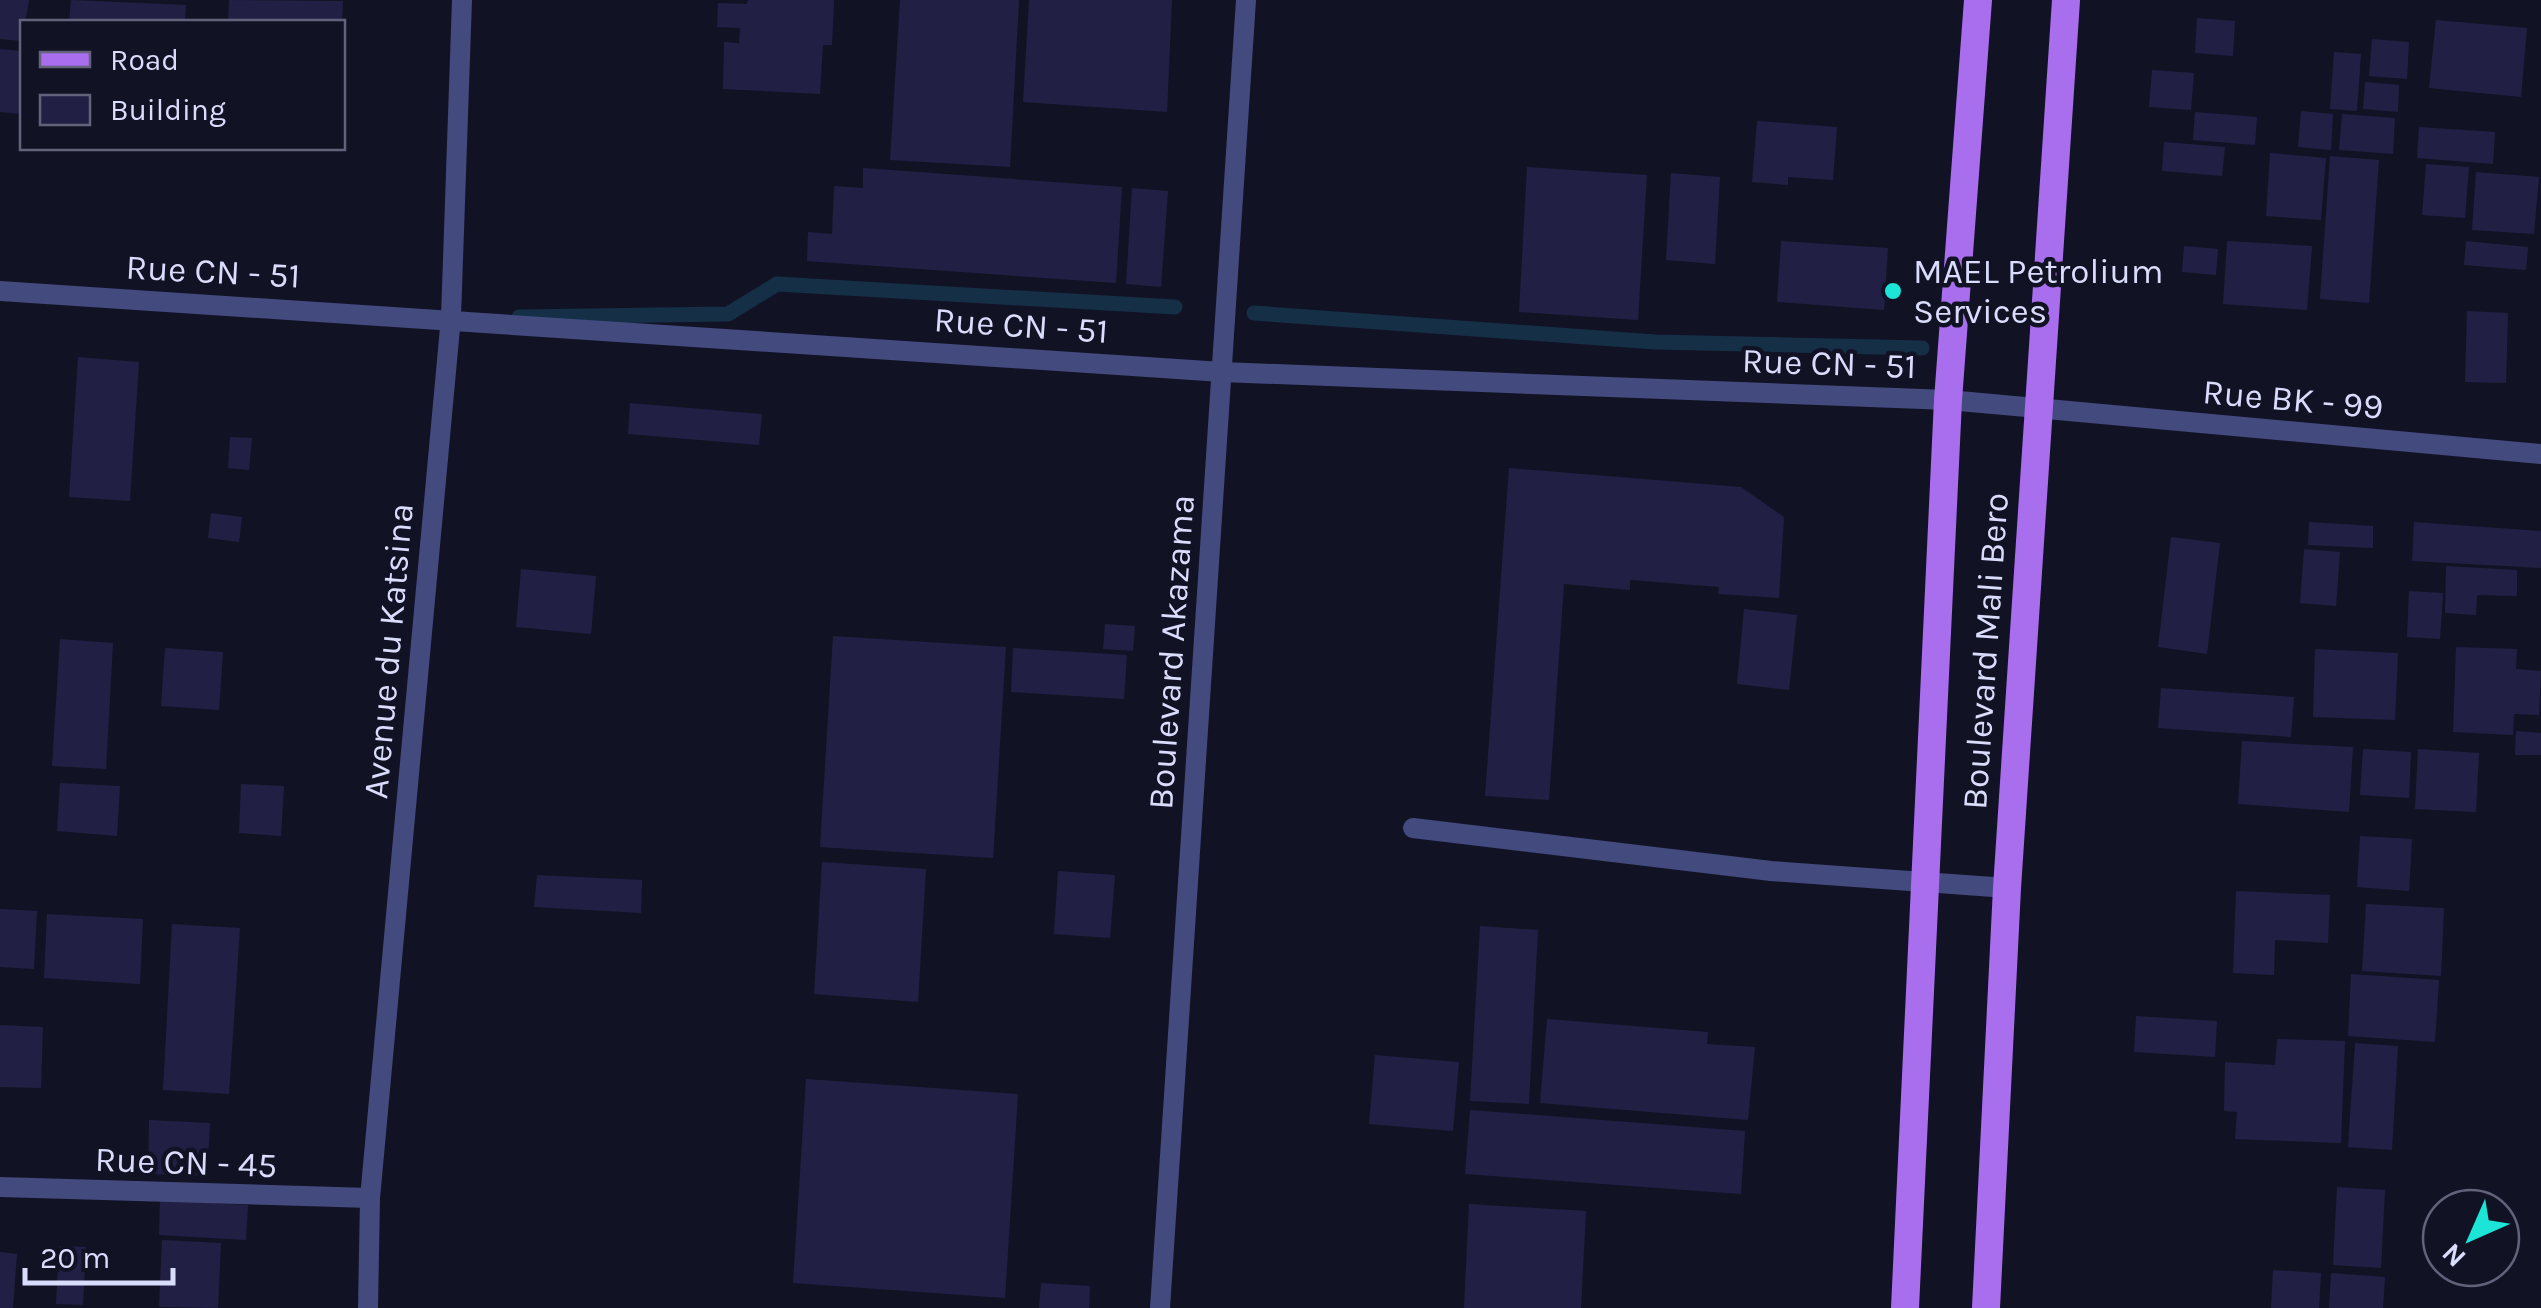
<svg xmlns="http://www.w3.org/2000/svg" width="2541" height="1308" font-family="Karla,sans-serif">
  <rect width="100%" height="100%" fill="#121225"/>
  <g fill="none" stroke-linecap="round" stroke-linejoin="round">
    <g stroke="#142f46" stroke-width="15">
      <polyline points="1254,313 1655,342 1922,348"/>
      <polyline points="519,317 728,314 777,284 1175,307"/>
    </g>
  </g>
  <g fill="#212044">
    <polygon points="0,0 29,0 22,41 0,39"/>
    <polygon points="71,0 186,5 185,22 69,22"/>
    <polygon points="229,0 343,1 342,22 228,22"/>
    <polygon points="748,0 834,0 832,45 823,45 820,94 723,89 724,42 739,43 740,28 717,27 718,3 747,4"/>
    <polygon points="900,0 1019,0 1010,167 890,160"/>
    <polygon points="1029,0 1172,0 1167,112 1023,102"/>
    <polygon points="2197,18 2235,21 2233,56 2195,53"/>
    <polygon points="2436,20 2527,28 2521,97 2429,88"/>
    <polygon points="2372,39 2409,42 2407,79 2369,76"/>
    <polygon points="0,49 22,51 22,114 0,112"/>
    <polygon points="2334,52 2361,54 2357,111 2330,109"/>
    <polygon points="2152,70 2194,73 2191,110 2149,107"/>
    <polygon points="2365,82 2399,85 2398,112 2363,109"/>
    <polygon points="2301,111 2333,114 2331,150 2298,147"/>
    <polygon points="2195,112 2257,117 2255,145 2193,140"/>
    <polygon points="2342,114 2395,118 2393,154 2339,150"/>
    <polygon points="1757,121 1837,127 1833,180 1788,177 1788,185 1752,182"/>
    <polygon points="2419,127 2495,132 2493,164 2417,158"/>
    <polygon points="2164,142 2225,147 2222,176 2162,171"/>
    <polygon points="2270,153 2326,158 2321,220 2266,216"/>
    <polygon points="2330,156 2379,160 2369,303 2320,299"/>
    <polygon points="2426,164 2469,167 2465,218 2422,215"/>
    <polygon points="1527,167 1647,175 1638,320 1519,312"/>
    <polygon points="863,168 1122,187 1116,283 807,261 808,232 832,234 834,186 863,188"/>
    <polygon points="2476,172 2539,177 2534,234 2472,230"/>
    <polygon points="1671,173 1720,177 1715,264 1666,260"/>
    <polygon points="1132,188 1168,191 1161,287 1126,284"/>
    <polygon points="1781,241 1888,248 1884,310 1777,302"/>
    <polygon points="2227,241 2312,246 2307,310 2223,304"/>
    <polygon points="2466,241 2528,247 2526,270 2464,265"/>
    <polygon points="2184,246 2218,249 2216,275 2182,272"/>
    <polygon points="2467,311 2508,313 2506,383 2465,382"/>
    <polygon points="78,357 139,362 130,501 69,497"/>
    <polygon points="630,403 762,414 759,445 628,434"/>
    <polygon points="230,437 252,438 249,470 228,468"/>
    <polygon points="1509,468 1741,487 1784,517 1779,598 1718,594 1719,587 1630,580 1630,590 1564,584 1549,800 1485,796"/>
    <polygon points="211,513 242,517 239,542 208,538"/>
    <polygon points="2309,522 2373,526 2373,548 2308,545"/>
    <polygon points="2414,522 2541,531 2541,568 2412,561"/>
    <polygon points="2171,537 2220,543 2207,654 2158,647"/>
    <polygon points="2304,549 2340,552 2336,606 2300,603"/>
    <polygon points="2446,566 2517,570 2517,596 2477,595 2476,615 2445,613"/>
    <polygon points="521,569 596,576 591,634 516,627"/>
    <polygon points="2409,591 2443,593 2440,639 2407,637"/>
    <polygon points="1744,609 1797,615 1789,690 1737,684"/>
    <polygon points="1105,624 1135,626 1133,651 1103,649"/>
    <polygon points="833,636 1006,647 993,858 820,847"/>
    <polygon points="60,639 113,643 106,769 52,766"/>
    <polygon points="2456,647 2517,649 2516,669 2541,671 2539,715 2514,714 2513,735 2453,732"/>
    <polygon points="165,648 223,652 219,710 161,706"/>
    <polygon points="1013,648 1127,655 1124,699 1011,692"/>
    <polygon points="2315,649 2398,653 2395,720 2313,717"/>
    <polygon points="2161,688 2294,697 2291,737 2158,728"/>
    <polygon points="2516,731 2541,733 2541,755 2515,755"/>
    <polygon points="2242,741 2353,747 2349,812 2238,804"/>
    <polygon points="2363,749 2411,752 2409,798 2360,795"/>
    <polygon points="2418,749 2479,753 2476,812 2415,809"/>
    <polygon points="60,783 120,786 117,836 57,831"/>
    <polygon points="241,784 284,786 281,836 239,833"/>
    <polygon points="2360,836 2412,839 2409,891 2357,887"/>
    <polygon points="822,862 926,869 918,1002 814,994"/>
    <polygon points="1058,871 1115,875 1110,938 1054,934"/>
    <polygon points="537,875 642,880 641,913 534,907"/>
    <polygon points="2236,891 2330,895 2328,943 2275,940 2274,975 2233,973"/>
    <polygon points="2366,904 2444,908 2441,976 2362,971"/>
    <polygon points="0,909 37,911 34,969 0,967"/>
    <polygon points="47,914 143,919 140,984 44,978"/>
    <polygon points="172,924 240,928 229,1094 163,1090"/>
    <polygon points="1480,926 1538,930 1529,1104 1470,1101"/>
    <polygon points="2351,974 2439,980 2435,1042 2348,1036"/>
    <polygon points="2136,1016 2217,1021 2215,1057 2134,1052"/>
    <polygon points="1547,1019 1708,1032 1707,1044 1755,1047 1748,1120 1540,1103"/>
    <polygon points="0,1025 43,1027 41,1088 0,1087"/>
    <polygon points="2277,1039 2345,1041 2341,1143 2235,1139 2237,1112 2224,1111 2225,1062 2275,1065"/>
    <polygon points="2355,1043 2398,1046 2392,1150 2348,1147"/>
    <polygon points="1375,1055 1459,1062 1453,1131 1369,1124"/>
    <polygon points="806,1079 1018,1094 1005,1298 793,1283"/>
    <polygon points="1470,1110 1745,1131 1741,1194 1465,1174"/>
    <polygon points="149,1120 210,1123 207,1176 148,1174"/>
    <polygon points="2337,1187 2385,1190 2381,1268 2333,1265"/>
    <polygon points="160,1200 248,1205 246,1240 159,1235"/>
    <polygon points="1469,1204 1586,1211 1581,1308 1464,1308"/>
    <polygon points="162,1240 221,1243 218,1308 159,1307"/>
    <polygon points="59,1246 86,1247 83,1305 56,1304"/>
    <polygon points="0,1252 17,1254 13,1308 0,1308"/>
    <polygon points="2273,1270 2321,1273 2319,1308 2271,1308"/>
    <polygon points="2331,1273 2385,1277 2383,1308 2329,1308"/>
    <polygon points="1041,1283 1090,1286 1089,1308 1039,1308"/>
  </g>
  <g fill="none" stroke-linecap="round" stroke-linejoin="round">
    <polyline stroke="#424a7e" stroke-width="20" points="1413,828 1771,871 2007,888"/>
    <g stroke="#424a7e" stroke-width="20">
      <polyline points="0,291 1222,372 1948,400 2541,454"/>
      <polyline points="0,1187 370,1198"/>
      <polyline points="368,1308 370,1198 451,317 462,0"/>
      <polyline points="1160,1308 1246,0"/>
    </g>
    <g stroke="#a96eee" stroke-width="28">
      <polyline points="1905,1308 1948,400 1978,0"/>
      <polyline points="1986,1308 2007,888 2066,0"/>
    </g>
  </g>
  <circle fill="#1ce5d7" stroke="#121225" stroke-width="4" cx="1893" cy="291" r="10"/>
  <g text-anchor="middle" stroke-width="9" stroke-linejoin="round" paint-order="stroke">
    <g font-size="35" fill="#dadcfb" stroke="#121225">
      <text transform="translate(213 271) rotate(3)" y="12">Rue CN - 51</text>
      <text transform="translate(1021 325) rotate(4)" y="12">Rue CN - 51</text>
      <text transform="translate(1829 363) rotate(2)" y="12">Rue CN - 51</text>
      <text transform="translate(2293 399) rotate(5)" y="12">Rue BK - 99</text>
      <text transform="translate(388 651) rotate(-85)" y="12">Avenue du Katsina</text>
      <text transform="translate(1985 651) rotate(-86)" y="12">Boulevard Mali Bero</text>
      <text transform="translate(1171 652) rotate(-86)" y="12">Boulevard Akazama</text>
      <text transform="translate(186 1162) rotate(2)" y="12">Rue CN - 45</text>
    </g>
    <g font-size="35" fill="#dadcfb" stroke="#121225" text-anchor="start">
      <text x="1913" y="283">MAEL Petrolium<tspan x="1913" dy="40">Services</tspan></text>
    </g>
  </g>
  <rect x="20" y="20" width="325" height="130" fill="#121225" stroke="#62637b" stroke-width="2.5"/>
  <rect x="40" y="52" width="50" height="15" fill="#a96eee" stroke="#62637b" stroke-width="2.5"/>
  <text x="110" y="70" font-size="30" fill="#dadcfb">Road</text>
  <rect x="40" y="95" width="50" height="30" fill="#212044" stroke="#62637b" stroke-width="2.5"/>
  <text x="110" y="120" font-size="30" fill="#dadcfb">Building</text>
  <g transform="translate(2471 1238) rotate(225)"><circle r="48" fill="#121225" stroke="#62637b" stroke-width="2.5"/>
  <path d="M0-8L18 38L0 25L-18 38Z" fill="#1ce5d7"/>
  <text y="-15" font-size="28" font-weight="bold" text-anchor="middle" fill="#dadcfb">N</text>
  </g>
  <path d="M25 1268v15h148v-15" fill="none" stroke="#dadcfb" stroke-width="5"/>
  <text x="40" y="1268" font-size="30" fill="#dadcfb" stroke="#121225" stroke-width="8" paint-order="stroke">20 m</text>
</svg>
